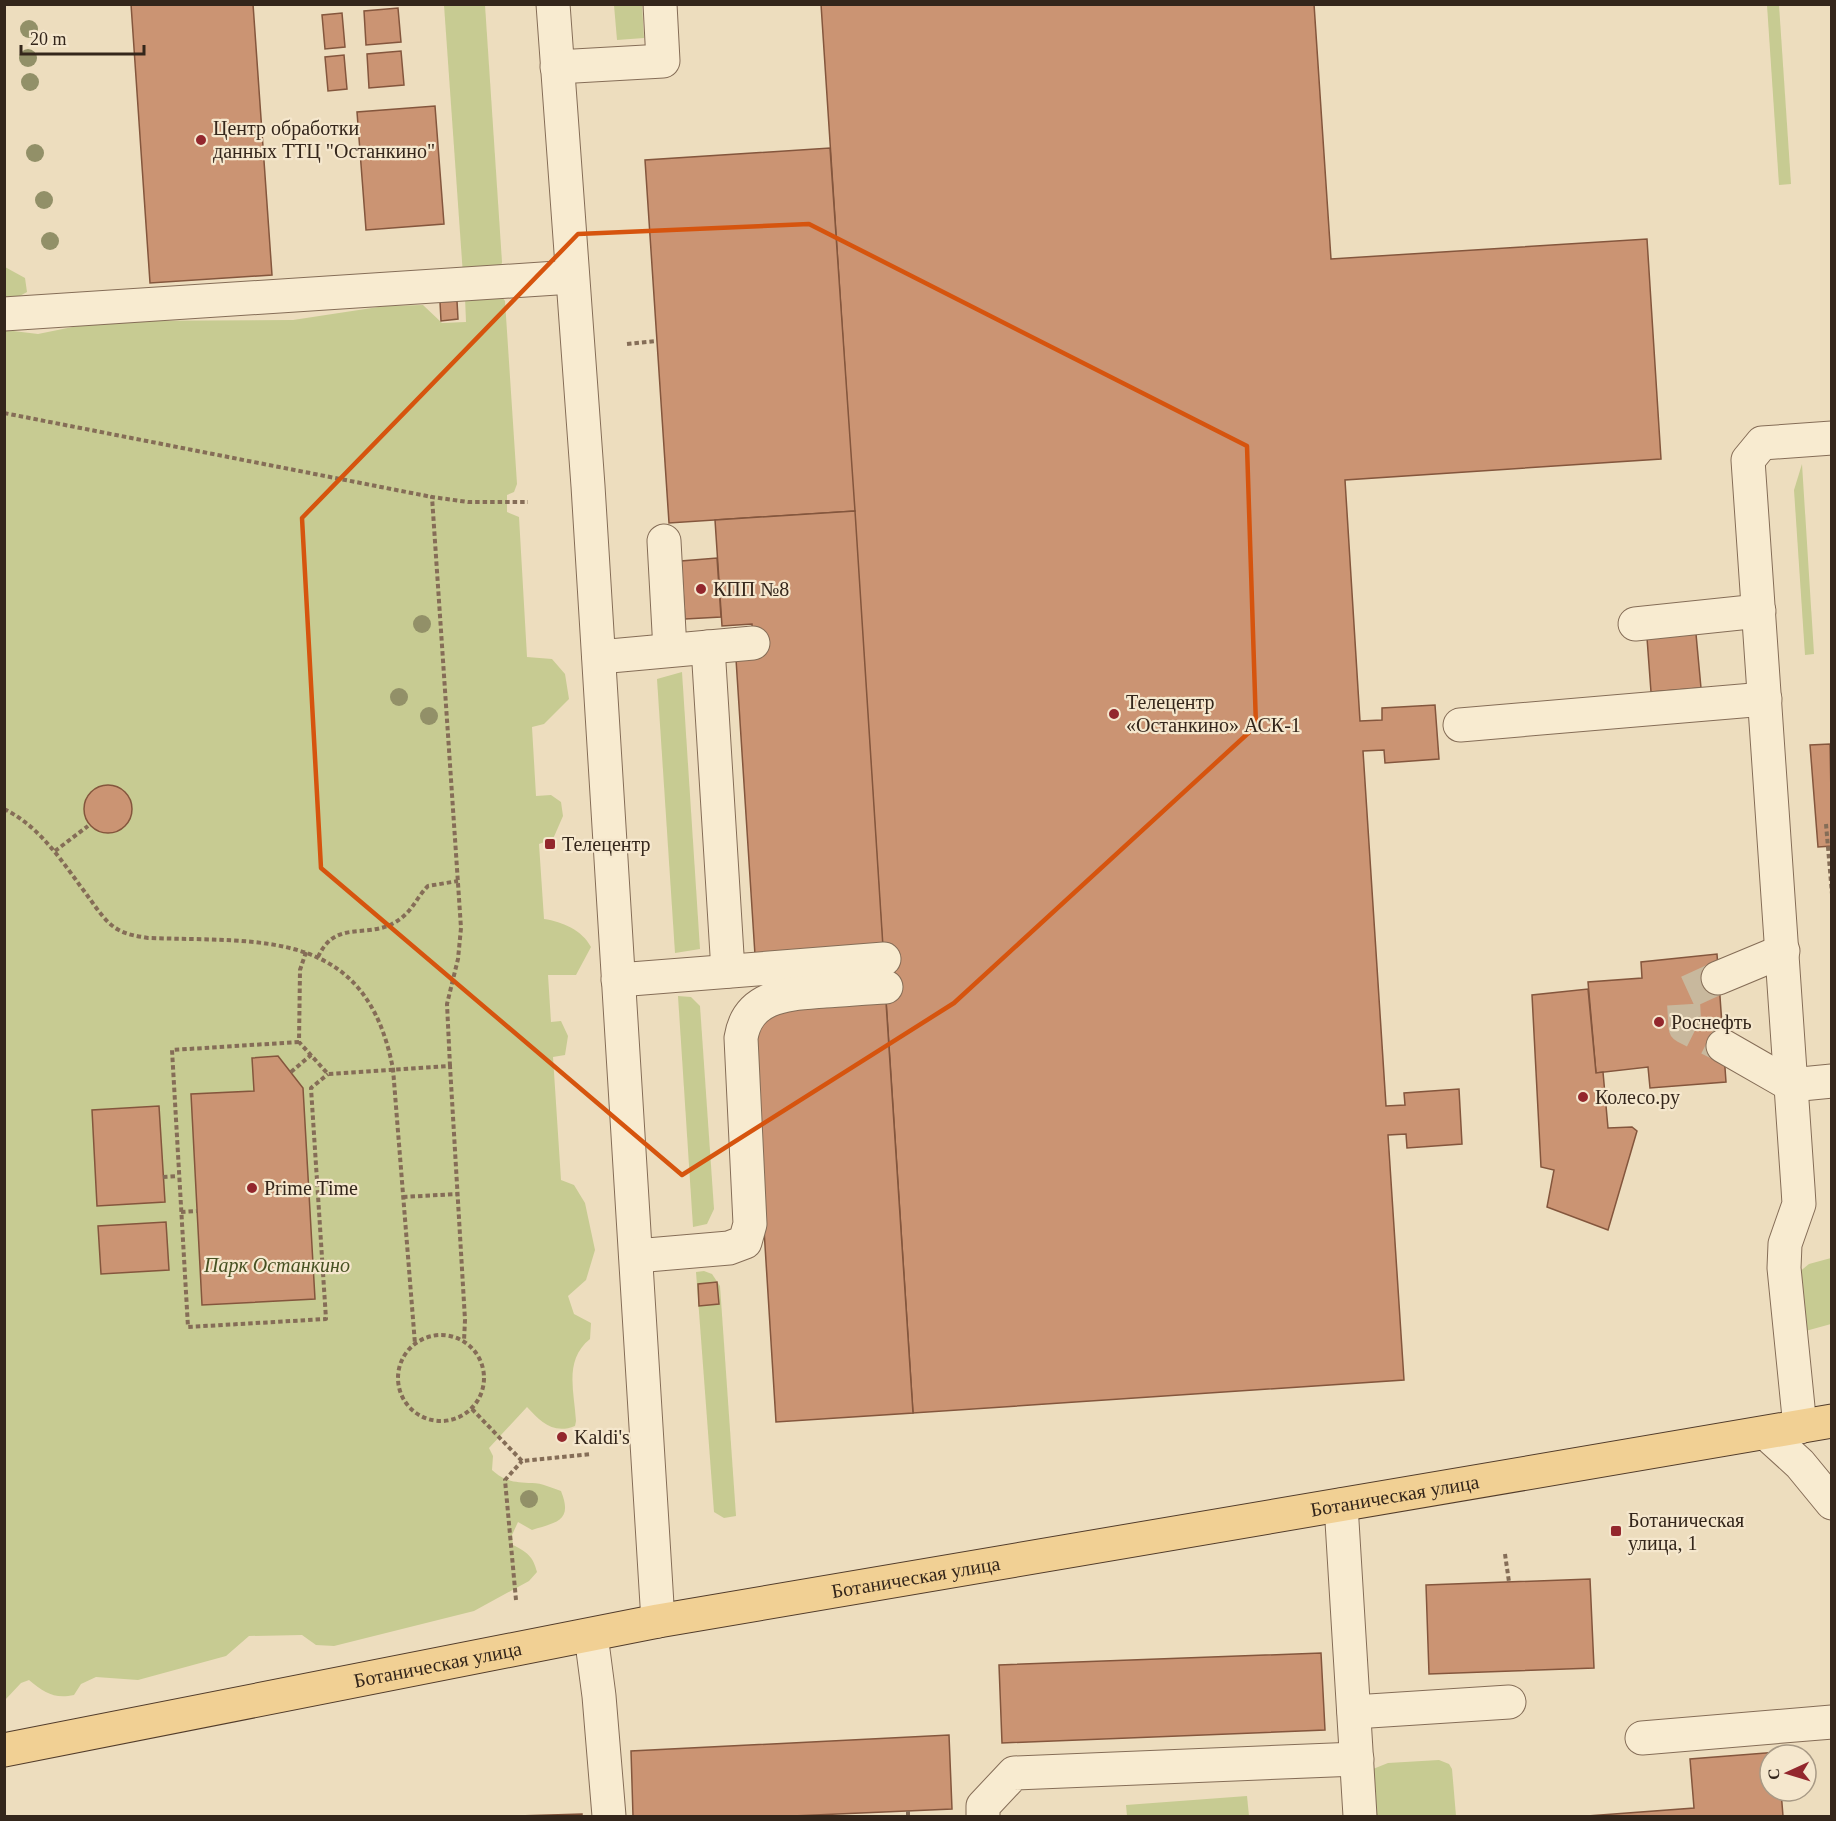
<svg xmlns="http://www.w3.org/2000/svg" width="1836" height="1821" font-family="Georgia,serif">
  <rect width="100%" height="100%" fill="#edddbe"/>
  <g fill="#c7cb92">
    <polygon points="444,5 485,5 502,262 501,268 463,275"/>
    <polygon points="614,5 642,5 644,38 617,40"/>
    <polygon points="1767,5 1779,5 1791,184 1779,185"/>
    <polygon points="5,267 25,278 27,292 5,304"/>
    <path d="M465 297H502L505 301 517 484 514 492 507 495V512L519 517 527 657 552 659 565 674 569 699 544 724 532 727 536 796 551 795 561 802 563 816 553 839 539 844 544 919C563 922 582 930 591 947L576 975H548L551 1022 561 1021 568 1036 565 1055 553 1057 561 1180 574 1185 585 1203 595 1250 586 1280 568 1296 574 1314 591 1323 590 1339C564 1360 574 1390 576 1421L575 1426C553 1435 540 1421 527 1407L489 1448 493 1456 492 1470C505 1482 515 1482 532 1483 542 1483 552 1488 561 1491 573 1521 557 1522 532 1530L518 1522 512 1535 513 1545C527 1552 533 1556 537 1572L529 1581 474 1611 334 1646 316 1645 302 1635 249 1636 226 1656 138 1680 96 1677 81 1684 74 1695C54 1699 45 1693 29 1680L21 1683 5 1700V330L38 334 102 321 293 320 385 306 423 305 442 323 466 322Z"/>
    <polygon points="1802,464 1814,654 1805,655 1794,490"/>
    <polygon points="682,672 700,949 675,953 657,679"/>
    <polygon points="678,996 691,997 700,1006 714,1209 707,1224 693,1227"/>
    <polygon points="1831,1258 1831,1324 1802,1332 1798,1273 1809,1264"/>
    <polygon points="704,1271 712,1274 720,1286 736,1516 724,1518 714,1512 696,1272"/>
    <polygon points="1439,1760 1449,1764 1452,1769 1456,1816 1372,1816 1373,1769 1388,1763"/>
    <polygon points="1247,1796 1249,1816 1127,1816 1126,1805"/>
  </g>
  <g fill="#cb9473" stroke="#84563d" stroke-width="1.5">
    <polygon points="131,4 253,4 272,275 150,283"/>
    <polygon points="821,4 1314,4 1331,259 1647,239 1661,459 1345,480 1360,721 1382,720 1382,708 1435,705 1439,759 1385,763 1384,750 1363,751 1386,1106 1405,1105 1404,1093 1459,1089 1462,1144 1407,1148 1406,1134 1388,1135 1404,1380 913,1413"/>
    <polygon points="398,8 401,42 366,45 364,11"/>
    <polygon points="342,13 345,47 325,49 322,15"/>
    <polygon points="401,51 404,85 369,88 367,54"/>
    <polygon points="344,55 347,89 328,91 325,57"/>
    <polygon points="435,106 444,224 366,230 357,112"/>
    <polygon points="830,148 855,511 669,523 645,160"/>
    <polygon points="457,301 458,319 441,321 440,302"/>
    <polygon points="855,511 883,947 755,955 736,659 754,658 752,624 722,626 715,520"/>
    <polygon points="717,558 721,617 685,619 681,561"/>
    <polygon points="1696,634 1701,688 1651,692 1647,638"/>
    <polygon points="1830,744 1832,846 1818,847 1810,745"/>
    <circle cx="108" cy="809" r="24"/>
    <polygon points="1717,954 1726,1082 1650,1088 1648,1067 1596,1073 1588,982 1642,978 1641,962"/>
    <polygon points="1588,989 1596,1073 1603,1072 1608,1128 1632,1127 1637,1131 1608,1230 1547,1207 1554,1170 1541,1167 1532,995"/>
    <polygon points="886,1002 913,1413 776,1422 753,1053 759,1024 781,1010"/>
    <polygon points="278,1056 303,1088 315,1299 202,1305 191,1094 254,1091 252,1058"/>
    <polygon points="159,1106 165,1202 97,1206 92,1110"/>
    <polygon points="166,1222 169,1270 101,1274 98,1226"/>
    <polygon points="717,1282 719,1304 699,1306 698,1284"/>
    <polygon points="1590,1579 1594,1668 1429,1674 1426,1585"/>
    <polygon points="1321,1653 1325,1730 1002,1743 999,1665"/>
    <polygon points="949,1735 952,1809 792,1816 633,1816 631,1751"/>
    <polygon points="1778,1752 1778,1755 1770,1755 1770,1791 1781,1791 1783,1816 1587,1816 1694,1808 1690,1759"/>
    <polygon points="582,1814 582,1816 517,1816"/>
  </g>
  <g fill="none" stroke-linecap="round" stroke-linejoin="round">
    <polyline stroke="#c8b89d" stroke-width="33" stroke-dasharray="33 16" stroke-linecap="butt" points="1718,978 1683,994 1685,1027 1723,1046"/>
    <g stroke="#856d57" stroke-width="35">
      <g id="minor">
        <polyline points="553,4 588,486 658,1621"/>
        <polyline points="557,67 663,61 660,4"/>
        <polyline points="4,314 572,277"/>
        <polyline points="664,541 670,650"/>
        <polyline points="1635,624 1759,611"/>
        <polyline points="708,647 728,971"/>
        <polyline points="599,657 753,643"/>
        <polyline points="1460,725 1765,699"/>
        <polyline points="1718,978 1783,951"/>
        <polyline points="618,980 884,959"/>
        <polyline points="1723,1046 1791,1085 1832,1081"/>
        <path d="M636 1256 729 1248 745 1242 750 1224 741 1038C748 994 789 994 825 991 845 990 865 988 886 987"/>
        <polyline points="1800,1427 1784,1268 1785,1244 1799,1204 1798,1188 1748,460 1762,443 1832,438"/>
        <polyline points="1766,1433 1800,1464 1832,1503"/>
        <polyline points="1341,1505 1360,1816"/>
        <polyline points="591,1635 599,1696 609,1816"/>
        <polyline points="1354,1712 1509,1702"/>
        <polyline points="1642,1738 1832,1722"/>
        <polyline points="983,1816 983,1806 1014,1773 1357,1759"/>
      </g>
    </g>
    <g stroke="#523c2b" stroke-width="35">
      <g id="major">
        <path id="s1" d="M4 1750 658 1621 1832 1421"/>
      </g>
    </g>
    <g stroke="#856d57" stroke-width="4" stroke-dasharray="4.5 3" stroke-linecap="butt">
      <polyline points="627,344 657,341"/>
      <polyline points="4,413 432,497"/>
      <path d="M4 809C41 827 63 863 87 895 96 907 104 921 117 929 127 935 137 936 148 938 264 942 366 928 393 1069L415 1344"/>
      <polyline points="1826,824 1832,894"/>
      <polyline points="55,851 88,826"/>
      <polyline points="306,952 300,970 299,1042 328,1074 450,1066 465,1320 464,1341"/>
      <path d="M318 957C335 920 364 938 392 924 413 913 414 900 428 886L458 881"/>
      <polyline points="299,1042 172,1050 188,1327 326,1319 311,1088 328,1074"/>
      <polyline points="450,1066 447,1004 458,959 461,928 432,497 468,502 528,502"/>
      <polyline points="291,1072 311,1055"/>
      <polyline points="163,1177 178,1176"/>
      <polyline points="403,1197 458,1194"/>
      <polyline points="181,1212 197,1211"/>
      <circle cx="441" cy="1378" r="43"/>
      <polyline points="472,1409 522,1461 592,1454"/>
      <polyline points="1505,1554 1509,1582"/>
      <polyline points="516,1600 505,1480 522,1461"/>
      <polyline points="908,1811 908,1816"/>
    </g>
    <use href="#minor" stroke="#f8ebd0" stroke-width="33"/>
    <use href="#major" stroke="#f1d094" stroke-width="33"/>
  </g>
  <g fill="#929068">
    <circle cx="29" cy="29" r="9"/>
    <circle cx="28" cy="58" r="9"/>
    <circle cx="30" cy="82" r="9"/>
    <circle cx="35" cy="153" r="9"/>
    <circle cx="44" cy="200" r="9"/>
    <circle cx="50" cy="241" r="9"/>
    <circle cx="422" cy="624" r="9"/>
    <circle cx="399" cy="697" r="9"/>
    <circle cx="429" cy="716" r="9"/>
    <circle cx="529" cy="1499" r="9"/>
  </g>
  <path fill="none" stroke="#d6540e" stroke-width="4.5" stroke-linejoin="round" d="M809 224 1247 446 1256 726 954 1003 682 1175 321 868 302 518 578 234Z"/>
  <g fill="#93272d" stroke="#f5e7cd" stroke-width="2">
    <circle cx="201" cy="140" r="6"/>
    <circle cx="701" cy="589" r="6"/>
    <circle cx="1114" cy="714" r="6"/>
    <rect x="544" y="838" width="12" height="12" rx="3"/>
    <circle cx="1659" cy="1022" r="6"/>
    <circle cx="1583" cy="1097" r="6"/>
    <circle cx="252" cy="1188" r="6"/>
    <circle cx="562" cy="1437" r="6"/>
    <rect x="1610" y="1525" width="12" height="12" rx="3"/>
  </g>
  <g text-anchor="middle" stroke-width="4.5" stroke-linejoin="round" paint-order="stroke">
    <g font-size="20" fill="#34261b" stroke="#f5e7cd" text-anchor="start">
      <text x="213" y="135">Центр обработки<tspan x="213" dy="23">данных ТТЦ "Останкино"</tspan></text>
      <text x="713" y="596">КПП №8</text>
      <text x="1126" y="709">Телецентр<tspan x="1126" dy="23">«Останкино» АСК-1</tspan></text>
      <text x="562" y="851">Телецентр</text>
      <text x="1671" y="1029">Роснефть</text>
      <text x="1595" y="1104">Колесо.ру</text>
      <text x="264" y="1195">Prime Time</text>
      <text x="574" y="1444">Kaldi's</text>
      <text x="1628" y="1527">Ботаническая<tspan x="1628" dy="23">улица, 1</tspan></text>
    </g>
    <g font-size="20" font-style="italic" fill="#475122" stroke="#f5e7cd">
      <text x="277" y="1272">Парк Останкино</text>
    </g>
    <g font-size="20" fill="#34261b" stroke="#f5e7cd">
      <text dy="7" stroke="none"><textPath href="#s1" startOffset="1414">Ботаническая улица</textPath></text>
      <text dy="7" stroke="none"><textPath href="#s1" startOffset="928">Ботаническая улица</textPath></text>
      <text dy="7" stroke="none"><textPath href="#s1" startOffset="442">Ботаническая улица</textPath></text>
    </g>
  </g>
  <rect width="1836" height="1821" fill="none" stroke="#34261b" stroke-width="12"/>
  <g transform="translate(1788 1773) rotate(266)"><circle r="28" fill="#f5e7cd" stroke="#a89a86" stroke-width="1.5"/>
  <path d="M0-4.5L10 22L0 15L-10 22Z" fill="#93272d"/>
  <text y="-9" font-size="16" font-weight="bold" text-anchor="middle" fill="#34261b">С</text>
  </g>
  <path d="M21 45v9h123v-9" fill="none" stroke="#34261b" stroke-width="3"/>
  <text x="30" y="45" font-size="18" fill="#34261b" stroke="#f5e7cd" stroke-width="4.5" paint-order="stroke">20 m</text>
</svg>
